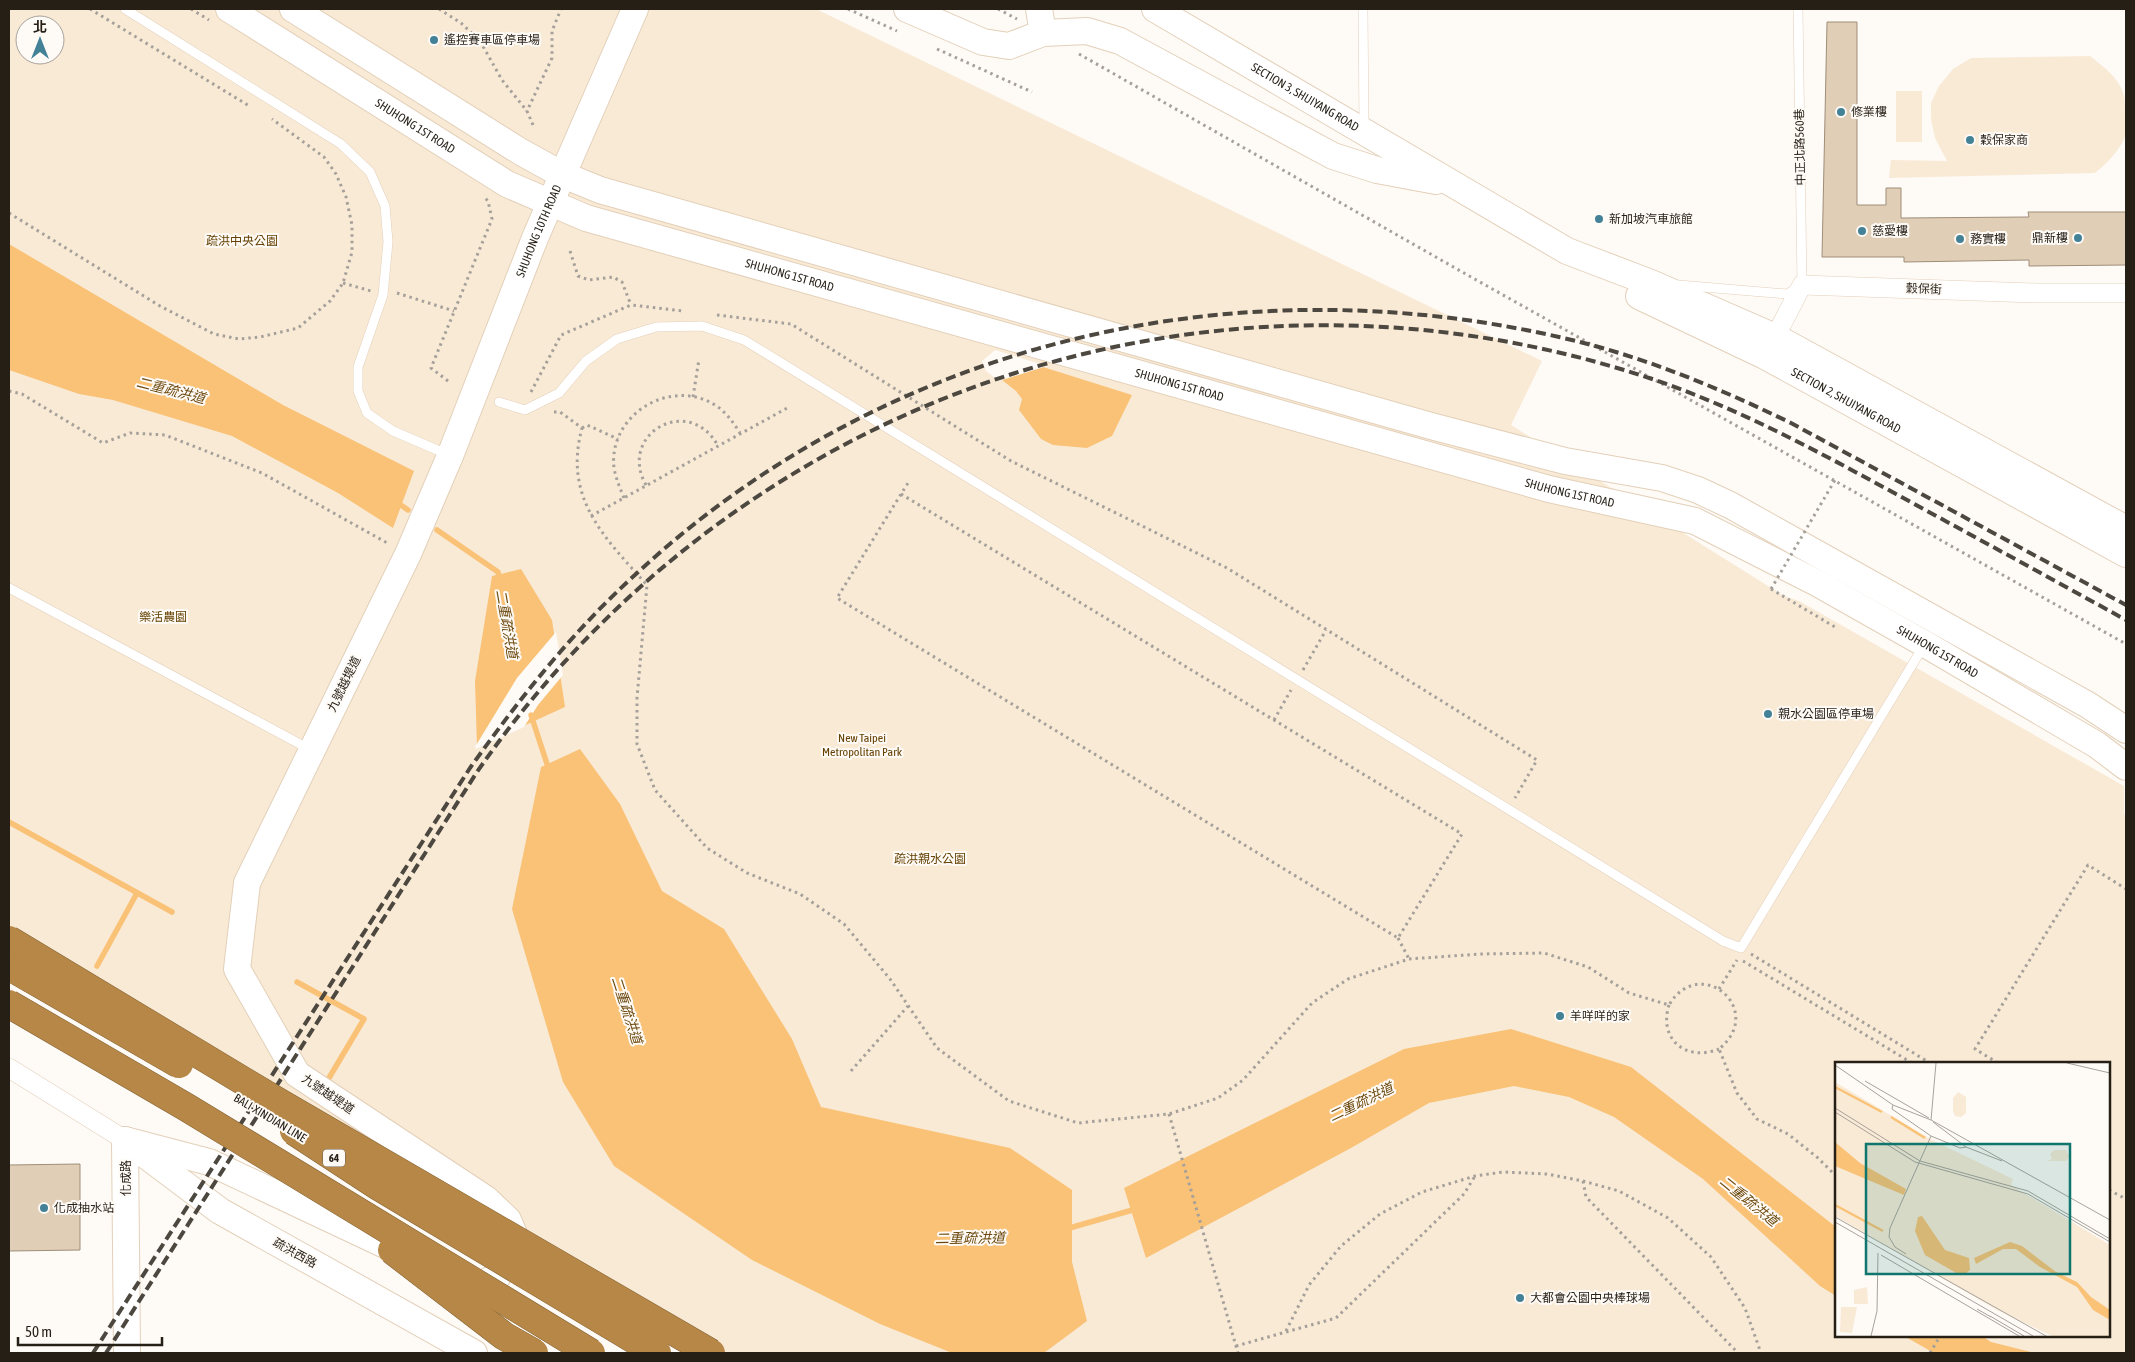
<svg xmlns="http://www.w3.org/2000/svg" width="2135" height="1362" font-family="'Asap Condensed','Noto Sans TC',sans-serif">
  <rect width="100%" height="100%" fill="#fefaf6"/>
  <g fill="#f9ead6" fill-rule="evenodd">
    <path d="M9 9H816L1542 361 1511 425 1784 596 1799 601 2124 786V814L2126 815V1353H705L9 952ZM25 25H55V55H25ZM1836 1063H2109V1336H1836Z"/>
    <path d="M2090 56C2101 65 2113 73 2120 86 2125 94 2125 102 2125 112 2126 118 2127 125 2126 131 2125 146 2105 165 2095 173L1889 178 1891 160 1947 161 1935 138 1931 119V103L1939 86 1953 69 1971 58Z"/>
    <rect x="1896" y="91" width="26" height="51"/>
  </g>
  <g fill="#f9c277">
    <polygon points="9,244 283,405 414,471 393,528 338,493 232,436 113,400 79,394 9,370"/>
    <polygon points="995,352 1132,395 1112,436 1087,448 1053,445 1041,439 1019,410 1022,399 1016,391 988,369"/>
    <polygon points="521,569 552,620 565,707 477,747 475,681 492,576"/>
    <polygon points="580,749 620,804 662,891 724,929 792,1039 821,1107 1010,1148 1072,1190 1072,1262 1087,1321 1044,1353 952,1353 880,1324 752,1260 614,1166 563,1082 512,909 541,767"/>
    <polygon points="1511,1029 1631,1067 1836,1227 1836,1296 1820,1286 1703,1179 1614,1117 1569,1097 1514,1086 1429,1103 1351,1148 1146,1258 1124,1188 1404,1049"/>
    <polygon points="1904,1336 1982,1336 1991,1342 2035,1353 1934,1353"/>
  </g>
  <g fill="#fefaf6">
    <polygon points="995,350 1047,366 999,381 986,371 982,361"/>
    <polygon points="556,632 563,675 538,705 524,727 476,749 475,747 517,678"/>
  </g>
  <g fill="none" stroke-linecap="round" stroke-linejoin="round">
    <g stroke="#f9c277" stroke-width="5.5">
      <polyline points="395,501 408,510"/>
      <polyline points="437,530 498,572 500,582"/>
      <polyline points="531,715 549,770"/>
      <polyline points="9,822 172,912"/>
      <polyline points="97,966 137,893"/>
      <polyline points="297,982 364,1019 329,1078"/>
      <polyline points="1066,1229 1136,1209"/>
    </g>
  </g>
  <g fill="#e0ceb7" stroke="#9f8e78">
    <polygon points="1827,22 1857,22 1857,205 1886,205 1886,188 1901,188 1901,218 2029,217 2028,212 2126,212 2126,265 2029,266 2029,260 1904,262 1904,257 1822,257"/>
    <polygon points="80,1164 80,1250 9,1251 9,1165"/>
  </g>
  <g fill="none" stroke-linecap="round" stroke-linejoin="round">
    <g stroke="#e3d0b9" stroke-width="10">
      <g id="lane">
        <polyline points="125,9 341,144 370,172 385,206 388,242 383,295 358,367 358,391 367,413 393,431 449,455"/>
        <polyline points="1363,9 1364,128"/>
        <polyline points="1679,285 1787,294 1802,285 1798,9"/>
        <polyline points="499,402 525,410 559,393 586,361 617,339 656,327 702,326 744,340 1723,941 1741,948 1923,647"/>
        <polyline points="9,588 311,750"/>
      </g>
    </g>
    <g stroke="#e3d0b9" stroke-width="20">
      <g id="street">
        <polyline points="1769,349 1802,285 2037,293 2126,293"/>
        <polyline points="9,1068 125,1140"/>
      </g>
    </g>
    <g stroke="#e3d0b9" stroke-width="28">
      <g id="secondary">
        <path id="s1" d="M229 9 507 184 586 218 1549 489 1695 521 1817 583 1925 644 2097 745 2126 767"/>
        <polyline points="293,9 521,152 561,174 600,190 1431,426 1565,461 1662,478 1698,490 1730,505 2088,705 2126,730"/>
        <polyline points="907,9 983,42 1009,46 1043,33 1039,9"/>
        <path id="s2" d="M1155 9 1567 251 1651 283 1775 337 2126 529"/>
        <polyline points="1043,33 1087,31 1120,41 1333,156 1377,170 1436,181"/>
        <path id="s3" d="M1639 296 1765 356 2126 554"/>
        <polyline points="125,1140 209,1162 413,1258"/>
        <polyline points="125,1140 127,1353"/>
        <polyline points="136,1148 220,1211 474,1353"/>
        <path id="s4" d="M462 1281 476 1287 498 1276 513 1247 514 1234 508 1220 486 1199 297 1074 237 969 247 883 408 554 450 456 535 238 635 9"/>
      </g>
    </g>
    <g stroke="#a5a09a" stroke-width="3" stroke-dasharray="2.5 4" stroke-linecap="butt">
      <polyline points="90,9 251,107"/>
      <polyline points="191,9 209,20"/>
      <polyline points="439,9 461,23 480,41 502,80 527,111"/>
      <polyline points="848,9 897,31"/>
      <polyline points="998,9 1017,19"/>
      <polyline points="937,49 1032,92"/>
      <polyline points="1079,54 1471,277 2126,644"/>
      <polyline points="533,125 527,111 552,58 552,31 561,9"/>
      <polyline points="9,213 160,306 214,334 239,339 260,337 298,328 330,301 343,283 352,252 352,225 346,197 336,174 324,157 272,119"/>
      <polyline points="570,251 578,276 589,280 613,277 622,282 631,305"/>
      <polyline points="343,283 371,291"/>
      <polyline points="397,293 454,311"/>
      <polyline points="717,315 791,324 1011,461 1227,568 1537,760 1515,798"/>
      <polyline points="448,381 431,368 492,219 488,201 485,198"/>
      <polyline points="9,391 22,394 103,443 130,433 165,435 262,473 389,544"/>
      <polyline points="531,392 561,335 631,305 684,311"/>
      <polyline points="693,397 699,359"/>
      <path d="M554 412H560L582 428C563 498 604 537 647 585L637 698V744L655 790 707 848 747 873 800 894 844 924 890 979 937 1048 1009 1101 1078 1123 1169 1114 1218 1098 1243 1080 1312 1003 1348 979 1409 959 1480 954 1544 953 1588 967 1629 993 1669 1005C1700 953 1767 1010 1719 1049L1737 1093 1757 1119 1788 1134 1818 1158 1836 1176"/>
      <polyline points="582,428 587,425 618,439"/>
      <path d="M646 485C617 434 689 393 718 446"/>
      <polyline points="901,494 1462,834 1398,938 837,598 901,494 908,483"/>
      <path d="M624 498C620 488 616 479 614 468 608 415 670 377 715 405 726 412 733 422 740 433"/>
      <polyline points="591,516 789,407"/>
      <polyline points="1771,589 1835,627"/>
      <polyline points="1303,670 1326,630"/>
      <polyline points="1274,720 1291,690"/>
      <polyline points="1398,938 1409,959"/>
      <polyline points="1751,954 1930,1063"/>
      <polyline points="1743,961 1912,1063"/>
      <polyline points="1719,989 1737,960"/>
      <path d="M1669 1005C1658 1040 1687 1062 1719 1049"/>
      <polyline points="1998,1063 1975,1049 2088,865 2126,889"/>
      <polyline points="851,1071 908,1006"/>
      <polyline points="1169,1114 1238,1353"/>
      <polyline points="1583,1181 1586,1197 1738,1353"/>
      <polyline points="2109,1190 2126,1199"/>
      <polyline points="1286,1331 1309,1285 1341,1246 1380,1214 1422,1192 1475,1176 1503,1172 1547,1174 1583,1181 1619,1191 1668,1218 1711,1257 1745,1308 1761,1353"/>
      <polyline points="1236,1346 1336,1318 1464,1194 1475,1176"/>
      <polyline points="1930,1353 1940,1336"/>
    </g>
    <use href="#lane" stroke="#fff" stroke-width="9"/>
    <use href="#street" stroke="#fff" stroke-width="19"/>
    <use href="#secondary" stroke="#fff" stroke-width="26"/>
    <g stroke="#4c473f" stroke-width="4" stroke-dasharray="10 5" stroke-linecap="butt">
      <path d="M93 1353 470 768C520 698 572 632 636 574 885 343 1230 262 1559 337 1640 355 1717 387 1791 423L2126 605"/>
      <path d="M106 1353 477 772C733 402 1193 239 1624 370 1721 399 1808 446 1896 494 1973 536 2050 578 2126 620"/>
    </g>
    <g stroke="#836335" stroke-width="29" stroke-linecap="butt">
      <g id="highway-bridge">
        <polyline points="9,940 280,1103 711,1353"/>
        <polyline points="9,966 179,1064"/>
        <polyline points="9,1004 186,1107 591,1353"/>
        <polyline points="294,1131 378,1186 657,1353"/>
        <polyline points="392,1250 504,1336 534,1353"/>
      </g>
    </g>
    <polyline stroke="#a5a09a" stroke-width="3" stroke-dasharray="2.5 4" stroke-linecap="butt" points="1771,589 1835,480"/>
    <use href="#highway-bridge" stroke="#b68746" stroke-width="28"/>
  </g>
  <g fill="#438197" stroke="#fefaf6" stroke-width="2">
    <circle cx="434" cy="40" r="5"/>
    <circle cx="1841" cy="112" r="5"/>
    <circle cx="1970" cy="140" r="5"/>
    <circle cx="1599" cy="219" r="5"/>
    <circle cx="1862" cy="231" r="5"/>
    <circle cx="2078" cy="238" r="5"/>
    <circle cx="1960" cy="239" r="5"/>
    <circle cx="1768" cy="714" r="5"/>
    <circle cx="1560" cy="1016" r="5"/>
    <circle cx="44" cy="1208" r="5"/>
    <circle cx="1520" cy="1298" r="5"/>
  </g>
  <g text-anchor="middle" stroke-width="4" stroke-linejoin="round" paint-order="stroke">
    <rect fill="#fefaf6" stroke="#666159" stroke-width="1" x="323" y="1149.5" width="22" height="17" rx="4"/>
    <g font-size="11" font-weight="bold" fill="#251f16">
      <text x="334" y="1162">64</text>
    </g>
    <g font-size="12" fill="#251f16" stroke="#fefaf6" text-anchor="start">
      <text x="444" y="44">遙控賽車區停車場</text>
      <text x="1851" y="116">修業樓</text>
      <text x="1980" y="144">穀保家商</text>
      <text x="1609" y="223">新加坡汽車旅館</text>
      <text x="1872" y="235">慈愛樓</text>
      <text x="2068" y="242" text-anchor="end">鼎新樓</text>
      <text x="1970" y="243">務實樓</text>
      <text x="1778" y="718">親水公園區停車場</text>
      <text x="1570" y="1020">羊咩咩的家</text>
      <text x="54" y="1212">化成抽水站</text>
      <text x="1530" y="1302">大都會公園中央棒球場</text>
    </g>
    <g font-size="12" fill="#251f16" stroke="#fefaf6">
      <text dy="4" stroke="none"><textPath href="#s2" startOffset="174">SECTION 3, SHUIYANG ROAD</textPath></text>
      <text dy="4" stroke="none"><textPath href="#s1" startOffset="220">SHUHONG 1ST ROAD</textPath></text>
      <text transform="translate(1800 147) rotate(-91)" y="4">中正北路560巷</text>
      <text dy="4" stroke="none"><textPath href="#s4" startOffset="1280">SHUHONG 10TH ROAD</textPath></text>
      <text dy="4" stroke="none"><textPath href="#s1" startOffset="626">SHUHONG 1ST ROAD</textPath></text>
      <text transform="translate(1924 289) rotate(2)" y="4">穀保街</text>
      <text dy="4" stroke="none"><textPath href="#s1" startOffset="1031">SHUHONG 1ST ROAD</textPath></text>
      <text dy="4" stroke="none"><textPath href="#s3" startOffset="232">SECTION 2, SHUIYANG ROAD</textPath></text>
      <text dy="4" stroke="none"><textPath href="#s1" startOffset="1436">SHUHONG 1ST ROAD</textPath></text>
      <text dy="4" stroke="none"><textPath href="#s1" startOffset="1840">SHUHONG 1ST ROAD</textPath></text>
      <text transform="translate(344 684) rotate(-64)" y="4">九號越堤道</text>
      <text transform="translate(328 1094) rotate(34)" y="4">九號越堤道</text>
      <text transform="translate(270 1118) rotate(31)" y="4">BALI-XINDIAN LINE</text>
      <text transform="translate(126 1178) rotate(-90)" y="4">化成路</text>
      <text transform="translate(295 1253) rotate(29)" y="4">疏洪西路</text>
    </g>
    <g font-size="12" fill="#644001" stroke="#fefaf6">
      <text x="242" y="245">疏洪中央公園</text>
      <text x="163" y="621">樂活農園</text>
      <text x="862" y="742">New Taipei<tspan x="862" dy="14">Metropolitan Park</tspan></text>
      <text x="930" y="863">疏洪親水公園</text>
    </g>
    <g font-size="14" font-style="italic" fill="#6d4a0f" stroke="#fefaf6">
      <text transform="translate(171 390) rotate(14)" y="5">二重疏洪道</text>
      <text transform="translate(507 624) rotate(80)" y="5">二重疏洪道</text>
      <text transform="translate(627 1010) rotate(72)" y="5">二重疏洪道</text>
      <text transform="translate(1361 1102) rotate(-26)" y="5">二重疏洪道</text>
      <text transform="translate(1749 1201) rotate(39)" y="5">二重疏洪道</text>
      <text transform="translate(970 1238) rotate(-1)" y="5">二重疏洪道</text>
    </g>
  </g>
  <g transform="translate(1835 1062)">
    <rect width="275" height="275" fill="#fefaf6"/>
    <path d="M0 20 99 79 178 117 176 123 275 183V274H217L162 248 0 154ZM123 30 131 35V51L126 55 120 54 118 49V36ZM219 88H231L234 95 231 99H212L217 97 215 92ZM32 225 33 242H19V228ZM6 245H22L17 271 5 270Z" fill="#f9ead6"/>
    <path d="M0 80 25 101 71 127 69 133 0 104ZM87 154 110 188 134 196 135 208 129 213 123 212 90 193 80 169 83 155ZM175 180 187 184 221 210 242 220 256 235 275 248V258L258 248 242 225 205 205 181 187H168L141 202 139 196Z" fill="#f9c277"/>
    <path fill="none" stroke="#f9c277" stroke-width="2.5" d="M0 25 47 50M56 55 90 76M0 143 48 169"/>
    <path fill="none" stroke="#a7a29c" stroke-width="1" d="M232 1 275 11M0 3 58 43 96 58 275 158M30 19 94 56M58 43 57 47 96 74 125 86 131 85 98 60M0 46 85 99 193 129 275 177M0 50 80 100 193 132 275 180M96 58 101 1M131 85 167 99M0 155 211 274M0 160 198 274M71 192 60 185 54 175 55 166 96 74M46 193 184 274M142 247 156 255M155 254 189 274M36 274 42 249 43 191"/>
    <path fill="#0f766e" fill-opacity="0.15" stroke="#0f766e" stroke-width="2.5" d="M31 82H235V212H31Z"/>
    <rect width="275" height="275" fill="none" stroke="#251f16" stroke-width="2.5"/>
  </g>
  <rect width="2135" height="1362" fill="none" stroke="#251f16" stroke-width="20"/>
  <g transform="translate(40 40)"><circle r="24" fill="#fefaf6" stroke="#a7a29c"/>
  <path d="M0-4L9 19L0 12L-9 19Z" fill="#438197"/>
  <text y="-8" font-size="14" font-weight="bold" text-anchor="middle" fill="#251f16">北</text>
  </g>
  <path d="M18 1337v8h144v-8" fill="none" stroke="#251f16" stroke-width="2.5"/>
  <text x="25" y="1337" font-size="15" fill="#251f16" stroke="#fefaf6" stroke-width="4" paint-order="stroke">50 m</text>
</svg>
